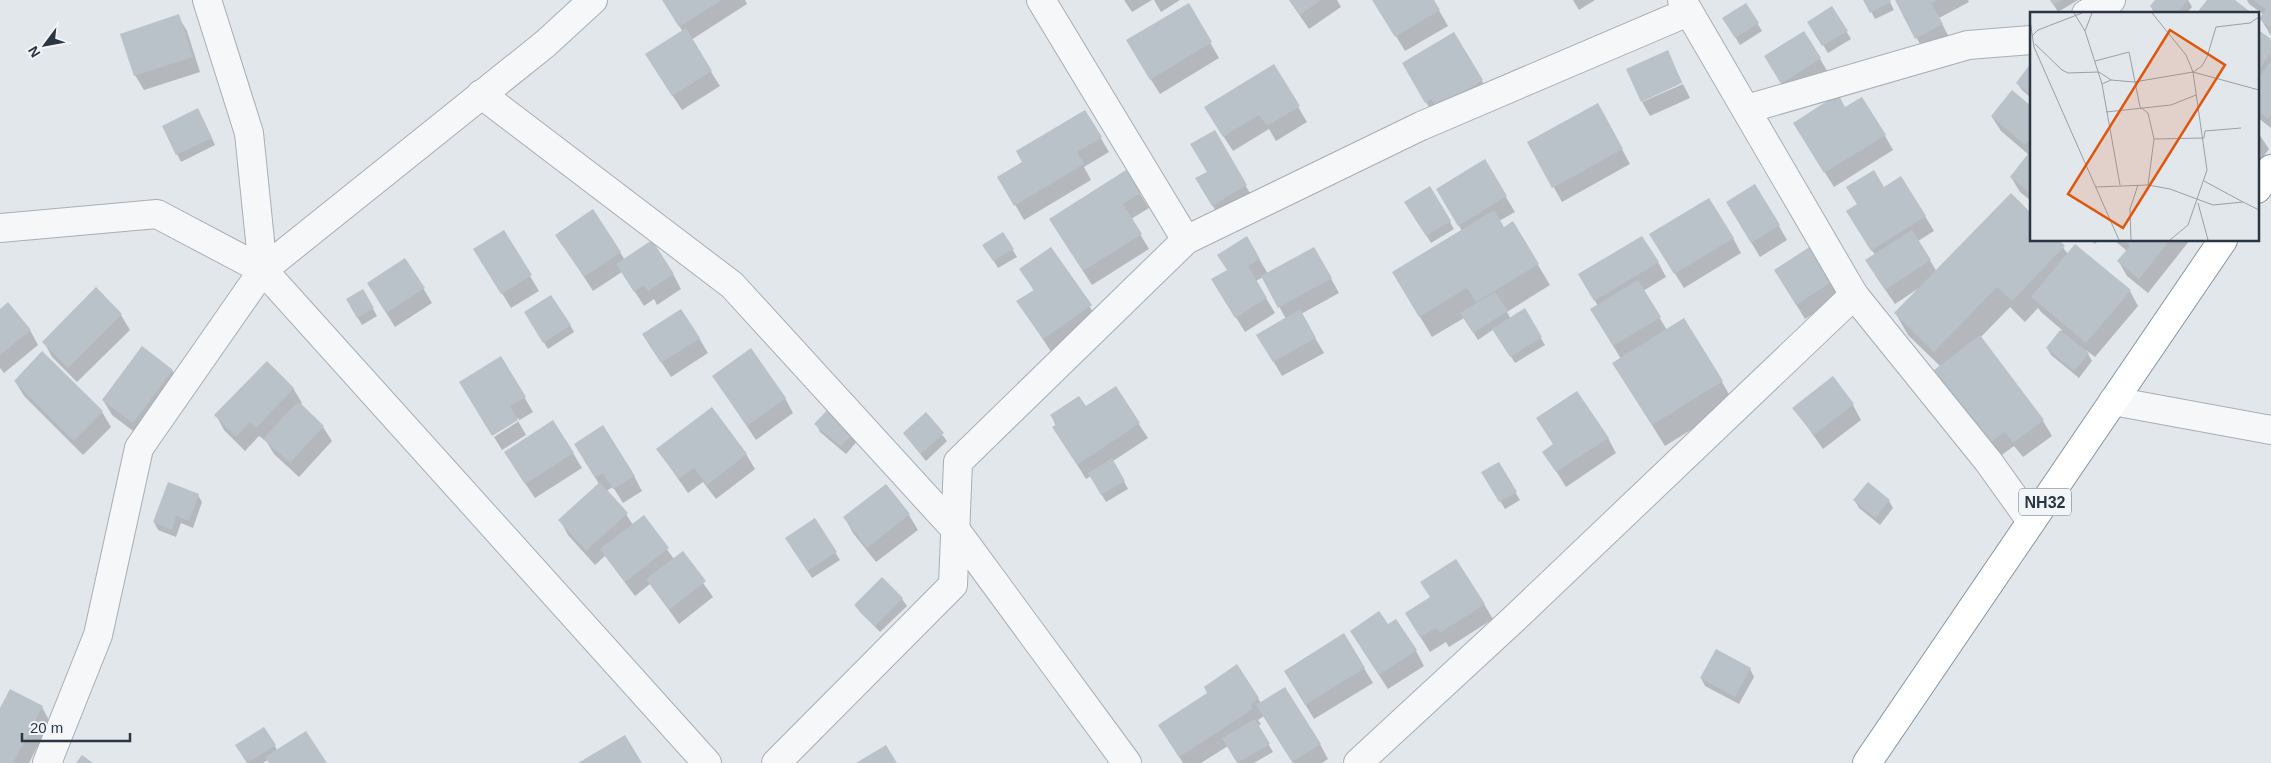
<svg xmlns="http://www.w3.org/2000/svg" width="2271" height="763" font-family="Helvetica,sans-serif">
  <rect width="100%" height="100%" fill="#e2e7eb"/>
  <g fill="#0003">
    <polygon points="663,0 745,0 747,4 691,40 720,86 682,110 655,69 683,32"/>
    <polygon points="1124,0 1152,0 1132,12"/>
    <polygon points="1154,0 1180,0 1161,12"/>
    <polygon points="1289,0 1337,0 1341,7 1309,29"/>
    <polygon points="1374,0 1433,0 1448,26 1405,51"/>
    <polygon points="1573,0 1595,0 1579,10"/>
    <polygon points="1865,0 1889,0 1894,10 1875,19"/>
    <polygon points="1896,0 1968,0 1969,2 1939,18 1950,39 1925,53"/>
    <polygon points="2051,0 2078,0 2058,12"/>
    <polygon points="2157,0 2188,0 2192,7 2186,14 2155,14 2151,7"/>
    <polygon points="2247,0 2271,0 2271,36 2261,19 2264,15 2249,4"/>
    <polygon points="1188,4 1219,58 1160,94 1136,56"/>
    <polygon points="1746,5 1762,31 1740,45 1724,19"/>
    <polygon points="1832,8 1851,39 1828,53 1809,22"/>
    <polygon points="178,16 187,31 200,72 144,90 135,75"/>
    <polygon points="2257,25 2259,29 2258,30 2271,41 2271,128 2257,117"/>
    <polygon points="1804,32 1829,74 1790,98 1774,71"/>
    <polygon points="1454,33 1490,95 1435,117 1412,79"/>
    <polygon points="1667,52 1682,82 1641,100"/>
    <polygon points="1274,66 1307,122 1276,141 1269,129 1233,151 1214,122"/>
    <polygon points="2031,66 2031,98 2022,90 2017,83"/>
    <polygon points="1683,84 1690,98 1650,116 1642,102"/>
    <polygon points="1845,108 1885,136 1893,150 1834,187 1803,138"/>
    <polygon points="2031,108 2031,201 2020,192 2011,177 2029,155 2001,131 1992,117"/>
    <polygon points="1085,111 1109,152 1084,167 1091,180 1024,220 999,177 1023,162"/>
    <polygon points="202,117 215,145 181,162 177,154"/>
    <polygon points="1606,120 1630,164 1562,202 1529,143"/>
    <polygon points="2257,131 2269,149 2257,165"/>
    <polygon points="1214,132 1254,200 1221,220 1197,179 1208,172"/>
    <polygon points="1484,161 1515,212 1499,221 1503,229 1538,265 1550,285 1507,312 1511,319 1524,310 1545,345 1515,363 1494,329 1478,340 1464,318 1432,337 1406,294 1462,231 1437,189"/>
    <polygon points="1126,172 1149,208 1131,219 1149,249 1092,285 1059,234"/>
    <polygon points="1430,187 1454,229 1431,243 1406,202"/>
    <polygon points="1884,189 1925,216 1934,231 1918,241 1937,272 2031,215 2031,240 2057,240 2068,254 2130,291 2138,306 2095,357 2086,350 2092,361 2079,378 2051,355 2047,348 2062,330 2041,312 2038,308 2025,322 2010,307 1980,338 2043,421 2052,436 2023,457 2014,446 1999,457 1944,385 1936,370 1941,367 1908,335 1896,314 1919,288 1895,304 1875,275 1875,255 1857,226"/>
    <polygon points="593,211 625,260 673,274 681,289 657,305 654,299 644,306 622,272 593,291 557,235"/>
    <polygon points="1736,217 1779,226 1787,240 1760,257"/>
    <polygon points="1003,234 1017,257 998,268 984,245"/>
    <polygon points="1247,238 1268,274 1314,248 1339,293 1301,314 1324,353 1282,376 1258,335 1286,319 1263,277 1256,281 1275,313 1245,332 1222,295 1228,271"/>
    <polygon points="1733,238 1741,253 1684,288 1660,250"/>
    <polygon points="2090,240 2099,240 2095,244"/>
    <polygon points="2114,240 2190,240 2148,293 2127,276 2119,262 2127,251"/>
    <polygon points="1051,248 1099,321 1052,353 1018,302 1034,291 1021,269"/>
    <polygon points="1658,262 1666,277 1643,291 1667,330 1722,382 1734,403 1665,446 1626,384 1621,359 1600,324 1598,306 1580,275"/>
    <polygon points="484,264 530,276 539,291 511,308"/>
    <polygon points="1832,282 1841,297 1805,319 1784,285"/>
    <polygon points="423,288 432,303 395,327 377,298"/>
    <polygon points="96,289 121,315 130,330 77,382 52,357 44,342"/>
    <polygon points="363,291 377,316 362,325 347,300"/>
    <polygon points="0,310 30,330 38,345 4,373 0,368"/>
    <polygon points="525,312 570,325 574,332 548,349"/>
    <polygon points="643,334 699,338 708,353 671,377"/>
    <polygon points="42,353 102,412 111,427 83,455 24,396 15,381"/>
    <polygon points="501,358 533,412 518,421 526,435 502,450 494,437 519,421 519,418 492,434"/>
    <polygon points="172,370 181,385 141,437 112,415 103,400"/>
    <polygon points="713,376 785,398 793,413 756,440"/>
    <polygon points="293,388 302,403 300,405 323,427 332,441 299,477 274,454 266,441 259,436 245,451 224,430 216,415"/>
    <polygon points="1115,388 1148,438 1113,461 1128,489 1106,502 1091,476 1086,479 1063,442 1051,415 1085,407"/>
    <polygon points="1853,405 1861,420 1823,449 1794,408"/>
    <polygon points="925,414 947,441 926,461 904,434"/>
    <polygon points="816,424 860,438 846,454 820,432"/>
    <polygon points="1608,438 1616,453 1566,487 1544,452"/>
    <polygon points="658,450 746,454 755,469 716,499 703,482 688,493"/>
    <polygon points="573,453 582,468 535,498 514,467"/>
    <polygon points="584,459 634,476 642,491 623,503 613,487 606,491 626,514 633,525 643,517 674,559 682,553 713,597 679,624 650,584 635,596 605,556 595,565 568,535 560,520 599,484"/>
    <polygon points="1498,464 1520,500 1505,509 1483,473"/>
    <polygon points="886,486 909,515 918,530 876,562 853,533 845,518"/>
    <polygon points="198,495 202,502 193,528 181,523 176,537 158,530 154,522"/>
    <polygon points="1855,501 1889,501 1893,508 1880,525 1859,508"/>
    <polygon points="815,520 840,560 812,578 791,545"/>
    <polygon points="882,579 902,599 907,606 880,632 860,612 855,605"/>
    <polygon points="1484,604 1493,619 1449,647 1446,642 1430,652 1406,614"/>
    <polygon points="1388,626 1416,651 1424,666 1388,689 1360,646"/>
    <polygon points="1344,635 1373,683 1314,719 1285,671"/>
    <polygon points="1237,666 1261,703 1320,744 1328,759 1322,763 1293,763 1264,716 1258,720 1261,724 1258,726 1273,752 1254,763 1238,763 1228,746 1201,763 1183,763 1168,740 1209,693"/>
    <polygon points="1750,669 1754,677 1739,704 1705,686 1701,678"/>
    <polygon points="42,707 50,722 29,763 0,763 0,711"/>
    <polygon points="275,746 277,750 326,763 270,763 268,760 263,763 247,763 241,753"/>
  </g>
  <g fill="#b9c1c9">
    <polygon points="662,0 722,0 679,27"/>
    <polygon points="1290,0 1321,0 1300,15"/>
    <polygon points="1372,0 1434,0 1440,10 1395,37"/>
    <polygon points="1863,0 1890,0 1891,2 1870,13"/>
    <polygon points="1895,0 1937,0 1931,3 1943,24 1915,39"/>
    <polygon points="2050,0 2062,0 2053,5"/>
    <polygon points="2155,0 2188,0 2176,14 2158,14 2150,6"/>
    <polygon points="2207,0 2235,0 2253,14 2196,14"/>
    <polygon points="2253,0 2271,0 2271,28 2259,19 2266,9"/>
    <polygon points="1189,3 1212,42 1150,80 1126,40"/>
    <polygon points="1746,3 1759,23 1735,38 1722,18"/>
    <polygon points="1832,6 1848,31 1822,46 1807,22"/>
    <polygon points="179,14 193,57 134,76 120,34"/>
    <polygon points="686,28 712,71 672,96 645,54"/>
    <polygon points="2257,29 2271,39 2271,53 2257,71"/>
    <polygon points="1804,31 1821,58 1781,84 1764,56"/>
    <polygon points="1454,32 1483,80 1437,108 1431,99 1425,103 1402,63"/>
    <polygon points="1668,50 1682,83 1641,102 1626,69"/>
    <polygon points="2271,61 2271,115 2268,119 2257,110 2257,80"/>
    <polygon points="2031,63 2031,95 2016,83"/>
    <polygon points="1274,64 1300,106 1267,126 1259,115 1223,137 1204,107"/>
    <polygon points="2012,90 2031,106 2031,138 2025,145 1991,116"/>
    <polygon points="1838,94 1845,107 1862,97 1886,135 1824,173 1793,123"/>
    <polygon points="1598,103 1623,149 1552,188 1527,142"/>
    <polygon points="198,108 212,138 176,155 162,126"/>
    <polygon points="1085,110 1102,137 1077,152 1084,164 1014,206 997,177 1022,162 1016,151"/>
    <polygon points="1215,130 1247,185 1212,206 1195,178 1207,172 1190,144"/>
    <polygon points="2031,150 2031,194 2010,177"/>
    <polygon points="1485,159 1507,196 1458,226 1436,189"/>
    <polygon points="1126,170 1141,193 1123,204 1142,234 1083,271 1049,219"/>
    <polygon points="1874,170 1884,187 1901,176 1926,216 1871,251 1846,211 1857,204 1846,187"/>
    <polygon points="1755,184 1780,225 1751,243 1726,202"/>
    <polygon points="1430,186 1451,221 1426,236 1404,202"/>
    <polygon points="2011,193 2031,213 2031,240 2059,240 2065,246 2012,301 1997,287 1934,352 1894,313"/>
    <polygon points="1709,198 1734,238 1674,274 1649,234"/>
    <polygon points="593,209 621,252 584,277 555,235"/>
    <polygon points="1494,210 1504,227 1513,221 1539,264 1476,302 1467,288 1419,317 1392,272"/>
    <polygon points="504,230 532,275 501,294 473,249"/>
    <polygon points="1912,230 1931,260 1885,290 1865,260"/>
    <polygon points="1003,232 1014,249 993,261 982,245"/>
    <polygon points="1247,236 1260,259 1248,266 1267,298 1235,318 1211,279 1227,270 1217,255"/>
    <polygon points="1642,236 1659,262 1594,301 1578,274"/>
    <polygon points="652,240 674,274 648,291 644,285 634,292 616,264"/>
    <polygon points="2123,240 2170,240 2139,279 2117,261 2130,246"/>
    <polygon points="2075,244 2131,290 2086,343 2031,297"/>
    <polygon points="1811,246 1833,281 1796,305 1774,270"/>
    <polygon points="1051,247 1092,305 1043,339 1016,301 1034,290 1019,269"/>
    <polygon points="1314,247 1332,278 1278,308 1261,276"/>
    <polygon points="405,258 425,288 386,313 367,283"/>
    <polygon points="1638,280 1661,317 1613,346 1590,309"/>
    <polygon points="96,287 122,314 68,368 42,342"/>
    <polygon points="363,289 374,308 357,318 346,299"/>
    <polygon points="1495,292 1508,311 1473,333 1460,313"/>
    <polygon points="551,295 571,325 543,343 524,312"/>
    <polygon points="8,302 31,330 0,355 0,309"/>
    <polygon points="1525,308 1542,337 1510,357 1492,329"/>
    <polygon points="681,309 700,338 661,363 642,334"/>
    <polygon points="1300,309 1316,338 1273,362 1256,335"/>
    <polygon points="1684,318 1723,381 1652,425 1612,363"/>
    <polygon points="2060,330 2089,353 2074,371 2046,348"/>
    <polygon points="1980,335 2044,420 2013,443 2005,432 1990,443 1934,370"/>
    <polygon points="142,346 173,370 133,423 102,400"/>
    <polygon points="751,348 786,398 747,426 712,376"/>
    <polygon points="42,351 103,411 74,441 14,381"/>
    <polygon points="501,356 526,397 510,406 518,420 492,436 459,382"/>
    <polygon points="267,361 294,388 256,428 250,422 236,437 214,415"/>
    <polygon points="1833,376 1854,404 1814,435 1792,408"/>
    <polygon points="1116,386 1140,423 1077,465 1052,427 1057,424 1050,415 1079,396 1086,406"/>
    <polygon points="1577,391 1609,438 1556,472 1542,452 1553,444 1536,418"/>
    <polygon points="298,401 324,426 290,463 263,439"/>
    <polygon points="831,406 857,429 841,447 814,424"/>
    <polygon points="712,407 747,454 707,485 694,468 679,479 656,449"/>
    <polygon points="926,412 944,433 921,454 903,433"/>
    <polygon points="553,420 574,453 525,484 504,452"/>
    <polygon points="603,425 635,476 613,489 603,473 595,478 574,444"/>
    <polygon points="1112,458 1125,481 1101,495 1088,473"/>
    <polygon points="1499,462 1517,492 1499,502 1481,472"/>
    <polygon points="168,482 199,494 189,521 176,516 172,530 153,522"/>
    <polygon points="600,482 628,513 586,551 558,520"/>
    <polygon points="1868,482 1890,500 1875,518 1853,500"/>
    <polygon points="886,484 910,514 867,548 843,517"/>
    <polygon points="644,515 669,548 625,582 600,549"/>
    <polygon points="815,518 837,552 807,571 785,538"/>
    <polygon points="683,551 706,581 669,610 646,579"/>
    <polygon points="1456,559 1485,604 1440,633 1436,628 1420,637 1405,613 1430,597 1420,582"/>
    <polygon points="882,577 903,598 875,626 854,605"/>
    <polygon points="1379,611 1388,624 1396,619 1417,650 1379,675 1350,631"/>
    <polygon points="1344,633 1365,668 1305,705 1284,671"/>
    <polygon points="1716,649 1751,668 1735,697 1700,678"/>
    <polygon points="1237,664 1259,698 1251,704 1253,709 1179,757 1158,725 1207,693 1204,687"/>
    <polygon points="1285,687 1321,744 1292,762 1256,705"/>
    <polygon points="10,689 43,706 13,763 0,763 0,708"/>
    <polygon points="1255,719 1270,744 1237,763 1222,738"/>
    <polygon points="264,727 276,745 247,763 235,745"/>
    <polygon points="306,731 327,763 269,763 265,757"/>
    <polygon points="625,735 642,763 578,763"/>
    <polygon points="886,745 897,763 856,763"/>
    <polygon points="82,755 93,763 76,763"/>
  </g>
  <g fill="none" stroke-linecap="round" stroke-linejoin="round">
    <g stroke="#a7aeb6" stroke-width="30">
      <g id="minor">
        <polyline points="1041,0 1186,240"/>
        <polyline points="1682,0 1854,295 1988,461 2031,521"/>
        <polyline points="2086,14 2111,0"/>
        <polyline points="481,94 732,285 955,529 1127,763"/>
        <polyline points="1747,109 1968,45 2031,40"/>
        <polyline points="0,228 157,214 263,270 707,763"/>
        <polyline points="263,270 545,44 593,0"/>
        <polyline points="2113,401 2271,430"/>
        <polyline points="47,763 98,635 139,448 263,270 249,133 207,0"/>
        <polyline points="776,763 953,585 958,462 1186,240 1421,126 1688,12"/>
        <polyline points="1358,763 1516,617 1854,295"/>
      </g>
    </g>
    <g stroke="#8996a2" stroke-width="30">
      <g id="highway">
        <polyline points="2257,189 2271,169"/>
        <polyline points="1867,763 2223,240"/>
      </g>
    </g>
    <use href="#minor" stroke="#f5f7f9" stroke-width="28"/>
    <use href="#highway" stroke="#fff" stroke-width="28"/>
  </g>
  <g text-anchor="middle" stroke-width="4" stroke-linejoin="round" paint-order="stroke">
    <rect fill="#f2f5f8" stroke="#666f7a" stroke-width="1" x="2019" y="488.5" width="52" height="27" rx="4"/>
    <g font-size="16" font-weight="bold" fill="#2a3644">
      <text x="2045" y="508">NH32</text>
    </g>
  </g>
  <g transform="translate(2030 12)">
    <rect width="229" height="229" fill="#e2e7eb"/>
    <path fill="none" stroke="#98a0a8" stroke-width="1" d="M44 1 55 19M62 1 55 19 72 72 90 173M122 1 156 43 163 60 229 78M0 8 4 35 89 228M2 24 8 18 52 1M5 32 32 58 38 61 69 60 81 68M65 49 99 40 110 95 118 101 124 127 118 173M72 72 81 68 104 70 163 60 172 54 177 45 186 15 220 11 229 5M76 100 141 93 166 83M124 127 174 126 175 119 211 116M174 169 213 190M66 175 118 173 140 177 183 193 213 190 229 198M168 191 178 228M101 228 100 197 108 173M140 228 158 213 177 158 163 60"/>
    <path fill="#de570f" fill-opacity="0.15" stroke="#de570f" stroke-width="2.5" d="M140 18 195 53 93 216 38 182Z"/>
    <rect width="229" height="229" fill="none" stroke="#2a3644" stroke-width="2.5"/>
  </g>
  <g transform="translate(45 45) rotate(238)" stroke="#f2f5f8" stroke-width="4" paint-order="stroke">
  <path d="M0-4L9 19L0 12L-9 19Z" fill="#2a3644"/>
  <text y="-8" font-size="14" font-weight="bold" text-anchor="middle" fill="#2a3644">N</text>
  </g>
  <path d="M22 733v8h108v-8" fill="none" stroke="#2a3644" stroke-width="2.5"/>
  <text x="30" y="733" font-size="15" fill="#2a3644" stroke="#f2f5f8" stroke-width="4" paint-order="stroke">20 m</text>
</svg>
